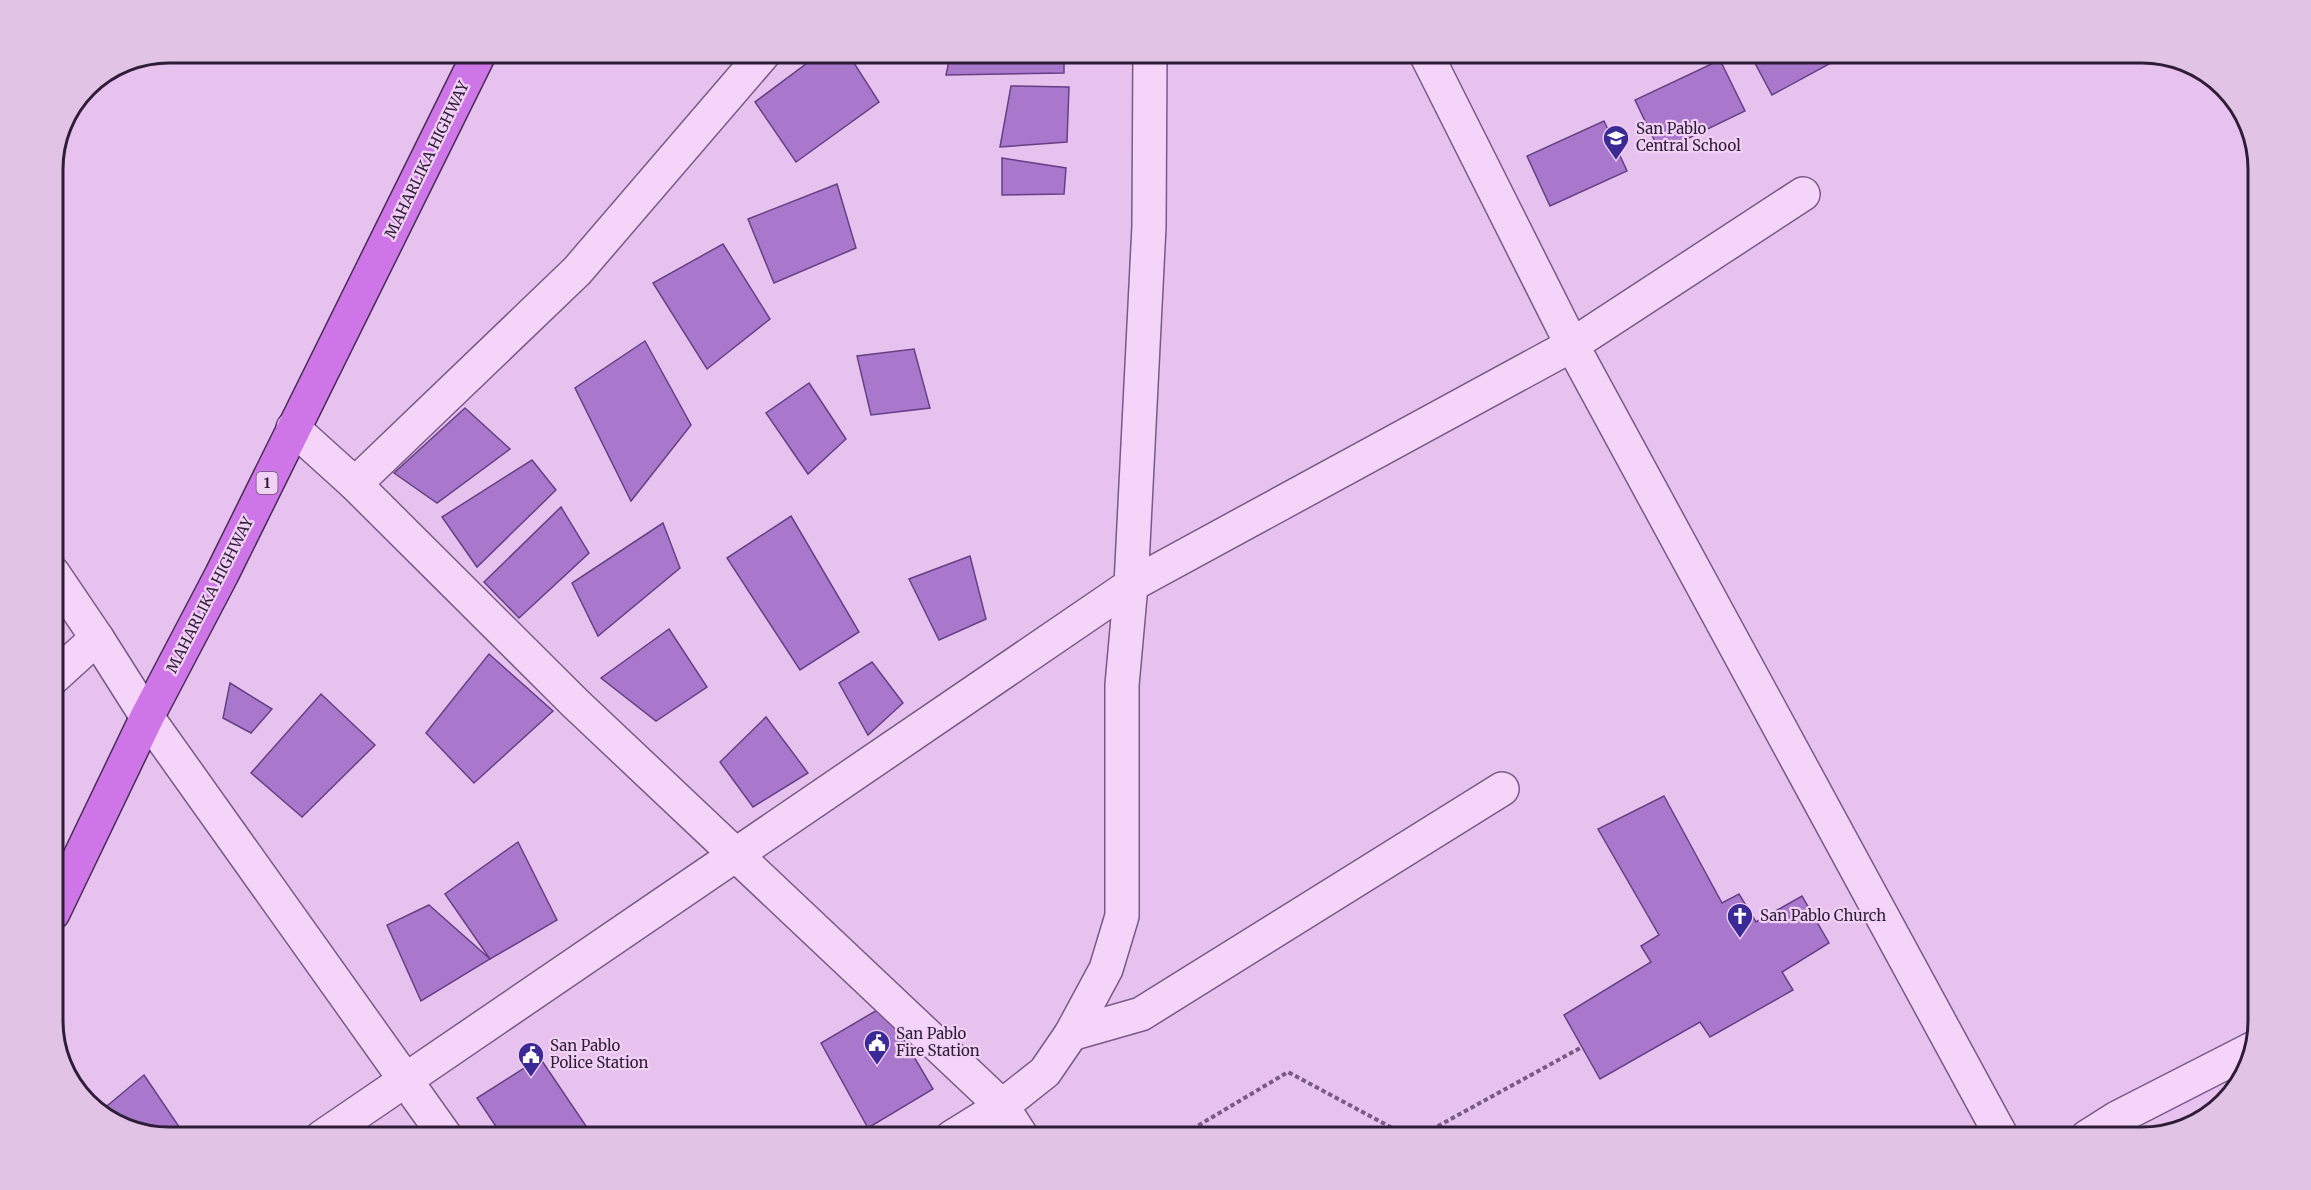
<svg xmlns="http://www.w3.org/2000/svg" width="2311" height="1190" font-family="Merriweather,serif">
  <rect width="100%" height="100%" fill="#e8c2ee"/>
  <g fill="#a978cc" stroke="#673f86" stroke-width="1.5">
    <polygon points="822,52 847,52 879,102 796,162 755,102"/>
    <polygon points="951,52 1064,52 1064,73 946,75"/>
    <polygon points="1749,52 1851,52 1772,95"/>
    <polygon points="1720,60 1745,111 1660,152 1635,100"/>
    <polygon points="1011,86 1069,87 1067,142 1000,147"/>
    <polygon points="1604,121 1627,171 1550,206 1527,156"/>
    <polygon points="1002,158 1066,168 1064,194 1002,195"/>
    <polygon points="837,184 856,248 774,283 748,219"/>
    <polygon points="723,244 770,319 707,369 653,283"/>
    <polygon points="645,341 691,425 631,501 575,388"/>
    <polygon points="914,349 930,408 871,415 857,356"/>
    <polygon points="809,383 846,439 808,474 766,413"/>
    <polygon points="465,408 510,449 437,503 394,473"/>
    <polygon points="532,460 556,490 477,567 442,517"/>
    <polygon points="561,507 589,553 519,618 484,582"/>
    <polygon points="791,516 859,632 800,670 727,558"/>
    <polygon points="663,523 680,568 598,636 572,583"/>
    <polygon points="970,556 986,619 939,640 909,579"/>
    <polygon points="669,629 707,687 656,721 601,678"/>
    <polygon points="489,654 553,711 474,783 426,733"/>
    <polygon points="872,662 903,703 868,735 839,683"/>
    <polygon points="230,683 272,709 251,733 223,718"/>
    <polygon points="321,694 375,745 302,817 251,773"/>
    <polygon points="766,717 808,773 753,807 720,762"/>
    <polygon points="1664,796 1722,903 1739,894 1756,922 1802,896 1829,943 1782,972 1793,990 1710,1037 1700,1022 1600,1079 1564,1015 1651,962 1641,946 1659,935 1598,829"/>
    <polygon points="518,842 557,920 490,959 445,894"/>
    <polygon points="429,905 490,959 421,1001 387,925"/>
    <polygon points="884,1006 933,1089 868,1128 821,1043"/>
    <polygon points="540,1058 590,1132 581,1137 503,1137 477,1098"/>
    <polygon points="144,1075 186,1137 169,1138 118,1126 101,1111"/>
  </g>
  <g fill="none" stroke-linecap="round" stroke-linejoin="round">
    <g stroke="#795987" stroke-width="36">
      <g id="minor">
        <polyline points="1425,52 1572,345 2002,1137"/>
        <polyline points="293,428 355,484 575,703 1002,1106 1022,1137"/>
        <polyline points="355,484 577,271 765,52"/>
        <polyline points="53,573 97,638 147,717 446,1137"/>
        <polyline points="53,678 97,638"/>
        <polyline points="1071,1034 1141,1014 1502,789"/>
        <polyline points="322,1137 1131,585 1572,345 1803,194"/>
        <polyline points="2087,1137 2117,1118 2252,1049"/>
      </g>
    </g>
    <g stroke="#795987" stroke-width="36">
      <polyline id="tertiary" points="952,1137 1002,1106 1045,1072 1071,1034 1106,969 1122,916 1122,685 1131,585 1149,226 1150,52"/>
    </g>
    <g stroke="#472d55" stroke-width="36">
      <polyline id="trunk" points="53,913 147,717 222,574 480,52"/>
    </g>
    <g stroke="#795987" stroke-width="4" stroke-dasharray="4.5 3" stroke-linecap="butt">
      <polyline points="1179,1137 1288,1072 1409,1137"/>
      <polyline points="1418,1137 1582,1047"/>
    </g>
    <use href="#minor" stroke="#f4d5f9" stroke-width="33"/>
    <use href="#tertiary" stroke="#f4d5f9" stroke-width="33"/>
    <use href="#trunk" stroke="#ce76e7" stroke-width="33"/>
  </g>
  <defs>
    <g id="school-pin" transform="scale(1.35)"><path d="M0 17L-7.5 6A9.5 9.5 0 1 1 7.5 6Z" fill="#3b2996" stroke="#f1d1f5"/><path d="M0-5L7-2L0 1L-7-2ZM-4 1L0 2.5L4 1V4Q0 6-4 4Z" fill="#fff"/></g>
    <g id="church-pin" transform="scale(1.35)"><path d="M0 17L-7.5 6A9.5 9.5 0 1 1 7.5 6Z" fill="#3b2996" stroke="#f1d1f5"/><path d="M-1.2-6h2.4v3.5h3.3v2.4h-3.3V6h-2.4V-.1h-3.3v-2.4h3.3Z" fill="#fff"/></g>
    <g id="civic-pin" transform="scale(1.35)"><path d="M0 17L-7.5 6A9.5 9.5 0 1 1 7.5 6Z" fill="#3b2996" stroke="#f1d1f5"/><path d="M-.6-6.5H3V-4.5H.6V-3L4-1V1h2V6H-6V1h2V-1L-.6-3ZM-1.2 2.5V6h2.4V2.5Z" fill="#fff"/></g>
  </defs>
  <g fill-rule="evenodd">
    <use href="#school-pin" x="1616" y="138"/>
    <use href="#church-pin" x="1740" y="916"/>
    <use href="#civic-pin" x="877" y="1043"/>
    <use href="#civic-pin" x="531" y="1055"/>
  </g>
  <g text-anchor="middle" stroke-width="4.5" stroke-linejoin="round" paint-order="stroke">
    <rect fill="#f1d1f5" stroke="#685370" stroke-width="1.5" x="256.5" y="472" width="21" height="22" rx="4.5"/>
    <g font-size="14" font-weight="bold" fill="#2e1d37">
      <text x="267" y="488">1</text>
    </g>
    <g font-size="15" fill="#2e1d37" stroke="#f1d1f5" text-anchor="start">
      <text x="1636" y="134">San Pablo<tspan x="1636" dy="17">Central School</tspan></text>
      <text x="1760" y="921">San Pablo Church</text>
      <text x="896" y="1039">San Pablo<tspan x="896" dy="17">Fire Station</tspan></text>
      <text x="550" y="1051">San Pablo<tspan x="550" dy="17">Police Station</tspan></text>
    </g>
    <g font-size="15" fill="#2e1d37" stroke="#f1d1f5">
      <text transform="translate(427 160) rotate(-64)" y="5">MAHARLIKA HIGHWAY</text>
      <text transform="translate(210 595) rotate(-63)" y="5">MAHARLIKA HIGHWAY</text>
    </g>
  </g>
  <path d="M0 0H2311V1190H0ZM169 63H2142A106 106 0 0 1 2248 169V1021A106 106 0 0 1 2142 1127H169A106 106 0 0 1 63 1021V169A106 106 0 0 1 169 63Z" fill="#e1c3e6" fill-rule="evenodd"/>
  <path fill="none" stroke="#2e1d37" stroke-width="3" d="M169 63H2142A106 106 0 0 1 2248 169V1021A106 106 0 0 1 2142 1127H169A106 106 0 0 1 63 1021V169A106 106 0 0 1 169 63Z"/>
</svg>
